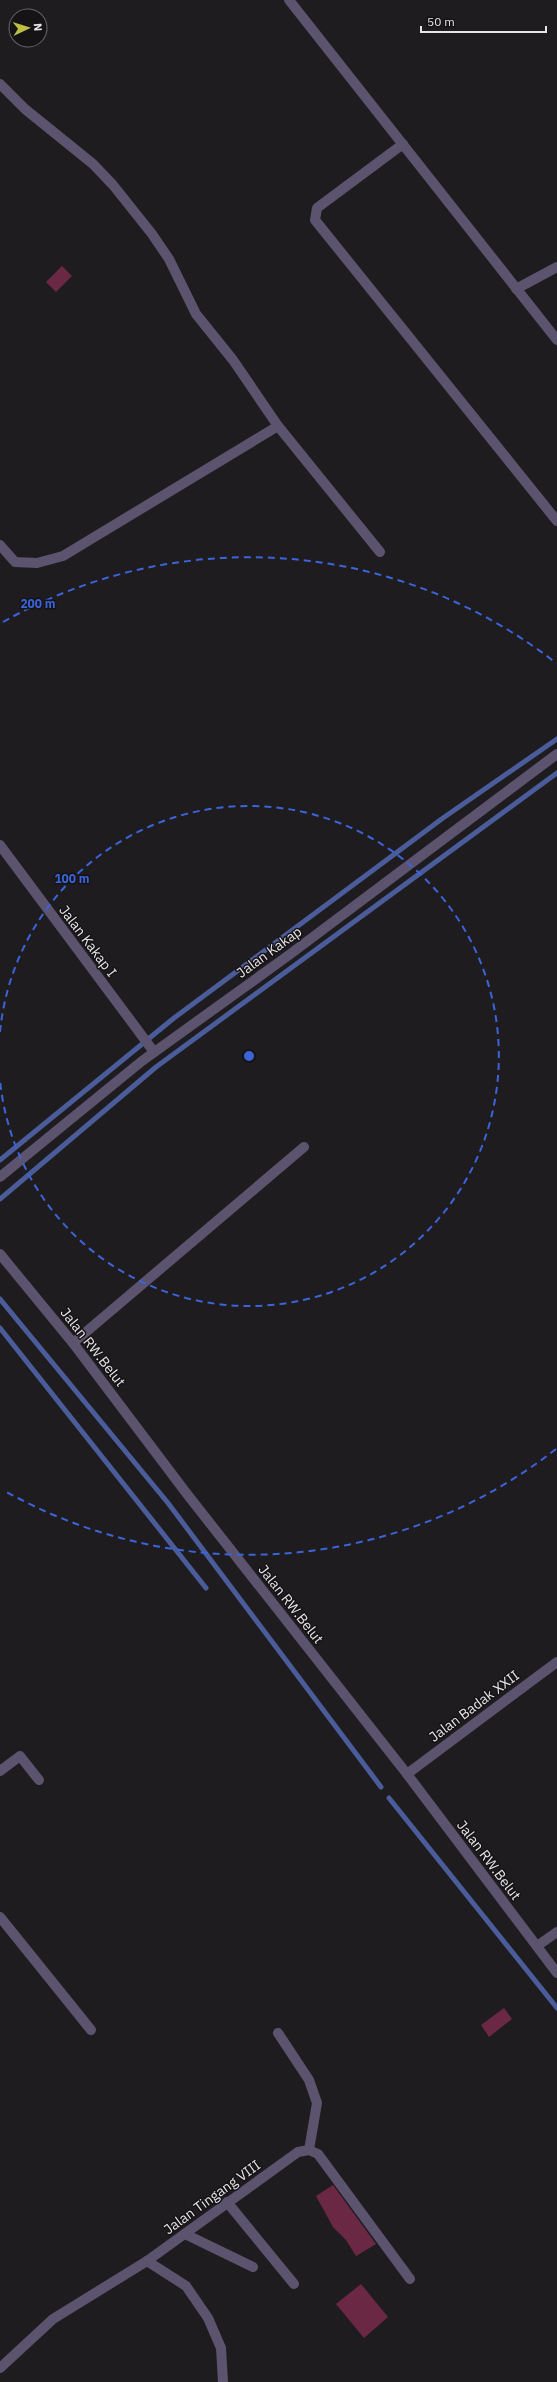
<svg xmlns="http://www.w3.org/2000/svg" width="557" height="2382" font-family="'IBM Plex Sans',sans-serif">
  <rect width="100%" height="100%" fill="#1f1c1f"/>
  <g fill="none" stroke-linecap="round" stroke-linejoin="round">
    <g stroke="#4a5c99" stroke-width="5">
      <polyline points="0,1160 174,1018 443,818 557,739"/>
      <polyline points="0,1199 156,1067 557,773"/>
      <polyline points="0,1299 168,1503 381,1787"/>
      <polyline points="0,1328 206,1588"/>
      <polyline points="389,1798 557,2008"/>
    </g>
  </g>
  <g fill="#6b2845">
    <polygon points="62,266 72,276 56,292 46,282"/>
    <polygon points="504,2008 512,2019 489,2037 481,2025"/>
    <polygon points="333,2185 376,2244 356,2256 346,2240 333,2227 316,2196"/>
    <polygon points="361,2284 388,2317 364,2338 336,2304"/>
  </g>
  <g fill="none" stroke-linecap="round" stroke-linejoin="round">
    <g stroke="#5c546f" stroke-width="10">
      <polyline points="289,0 557,340"/>
      <polyline points="0,84 25,109 93,164 113,185 152,234 169,259 196,314 233,360 278,426 380,552"/>
      <polyline points="403,144 317,208 315,220 557,521"/>
      <polyline points="516,289 557,267"/>
      <polyline points="0,545 15,562 37,563 63,556 278,426"/>
      <polyline points="0,845 154,1052"/>
      <polyline points="0,1177 142,1061 289,955 557,754"/>
      <polyline points="0,1254 73,1343 187,1494 407,1774 557,1973"/>
      <polyline points="73,1343 304,1147"/>
      <polyline points="0,1771 20,1756 39,1780"/>
      <polyline points="407,1774 557,1662"/>
      <polyline points="0,1917 91,2030"/>
      <polyline points="537,1946 557,1932"/>
      <polyline points="278,2033 309,2080 317,2103 309,2150"/>
      <polyline points="227,2202 294,2284"/>
      <polyline points="185,2234 253,2267"/>
      <polyline points="147,2261 186,2286 208,2318 221,2348 223,2382"/>
      <polyline points="0,2368 53,2319 147,2261 298,2152 309,2150 318,2154 410,2279"/>
    </g>
  </g>
  <g fill="none" stroke="#3b64da" stroke-width="2" stroke-dasharray="7 5">
    <path d="M0 1032A250 250 0 1 1 0 1080"/>
    <path d="M556 1449A499 499 0 0 1 3 1490M3 622A499 499 0 0 1 556 663"/>
  </g>
  <g text-anchor="middle" stroke-width="3" stroke-linejoin="round" paint-order="stroke">
    <g font-size="14" fill="#e7e4e7" stroke="#161316">
      <text transform="translate(88 941) rotate(53)" y="5">Jalan Kakap I</text>
      <text transform="translate(269 952) rotate(-36)" y="5">Jalan Kakap</text>
      <text transform="translate(93 1347) rotate(52)" y="5">Jalan RW.Belut</text>
      <text transform="translate(291 1604) rotate(52)" y="5">Jalan RW.Belut</text>
      <text transform="translate(474 1706) rotate(-37)" y="5">Jalan Badak XXII</text>
      <text transform="translate(489 1860) rotate(53)" y="5">Jalan RW.Belut</text>
      <text transform="translate(212 2197) rotate(-36)" y="5">Jalan Tingang VIII</text>
    </g>
  </g>
  <circle cx="249" cy="1056" r="6" fill="#3b64da" stroke="#161316" stroke-width="2"/>
  <g font-size="12" text-anchor="middle" font-weight="bold" fill="#3b64da" stroke="#161316" stroke-width="3" stroke-linejoin="round" paint-order="stroke">
    <text x="38" y="608">200 m</text>
    <text x="72" y="883">100 m</text>
  </g>
  <g transform="translate(28 28) rotate(86)"><circle r="19" fill="#161316" stroke="#6a676a"/>
  <path d="M0-3L7 15L0 10L-7 15Z" fill="#bcbf44"/>
  <text y="-6" font-size="11" font-weight="bold" text-anchor="middle" fill="#e7e4e7">N</text>
  </g>
  <path d="M421 26v6h125v-6" fill="none" stroke="#e7e4e7" stroke-width="2"/>
  <text x="427" y="26" font-size="12" fill="#e7e4e7" stroke="#161316" stroke-width="3" paint-order="stroke">50 m</text>
</svg>
